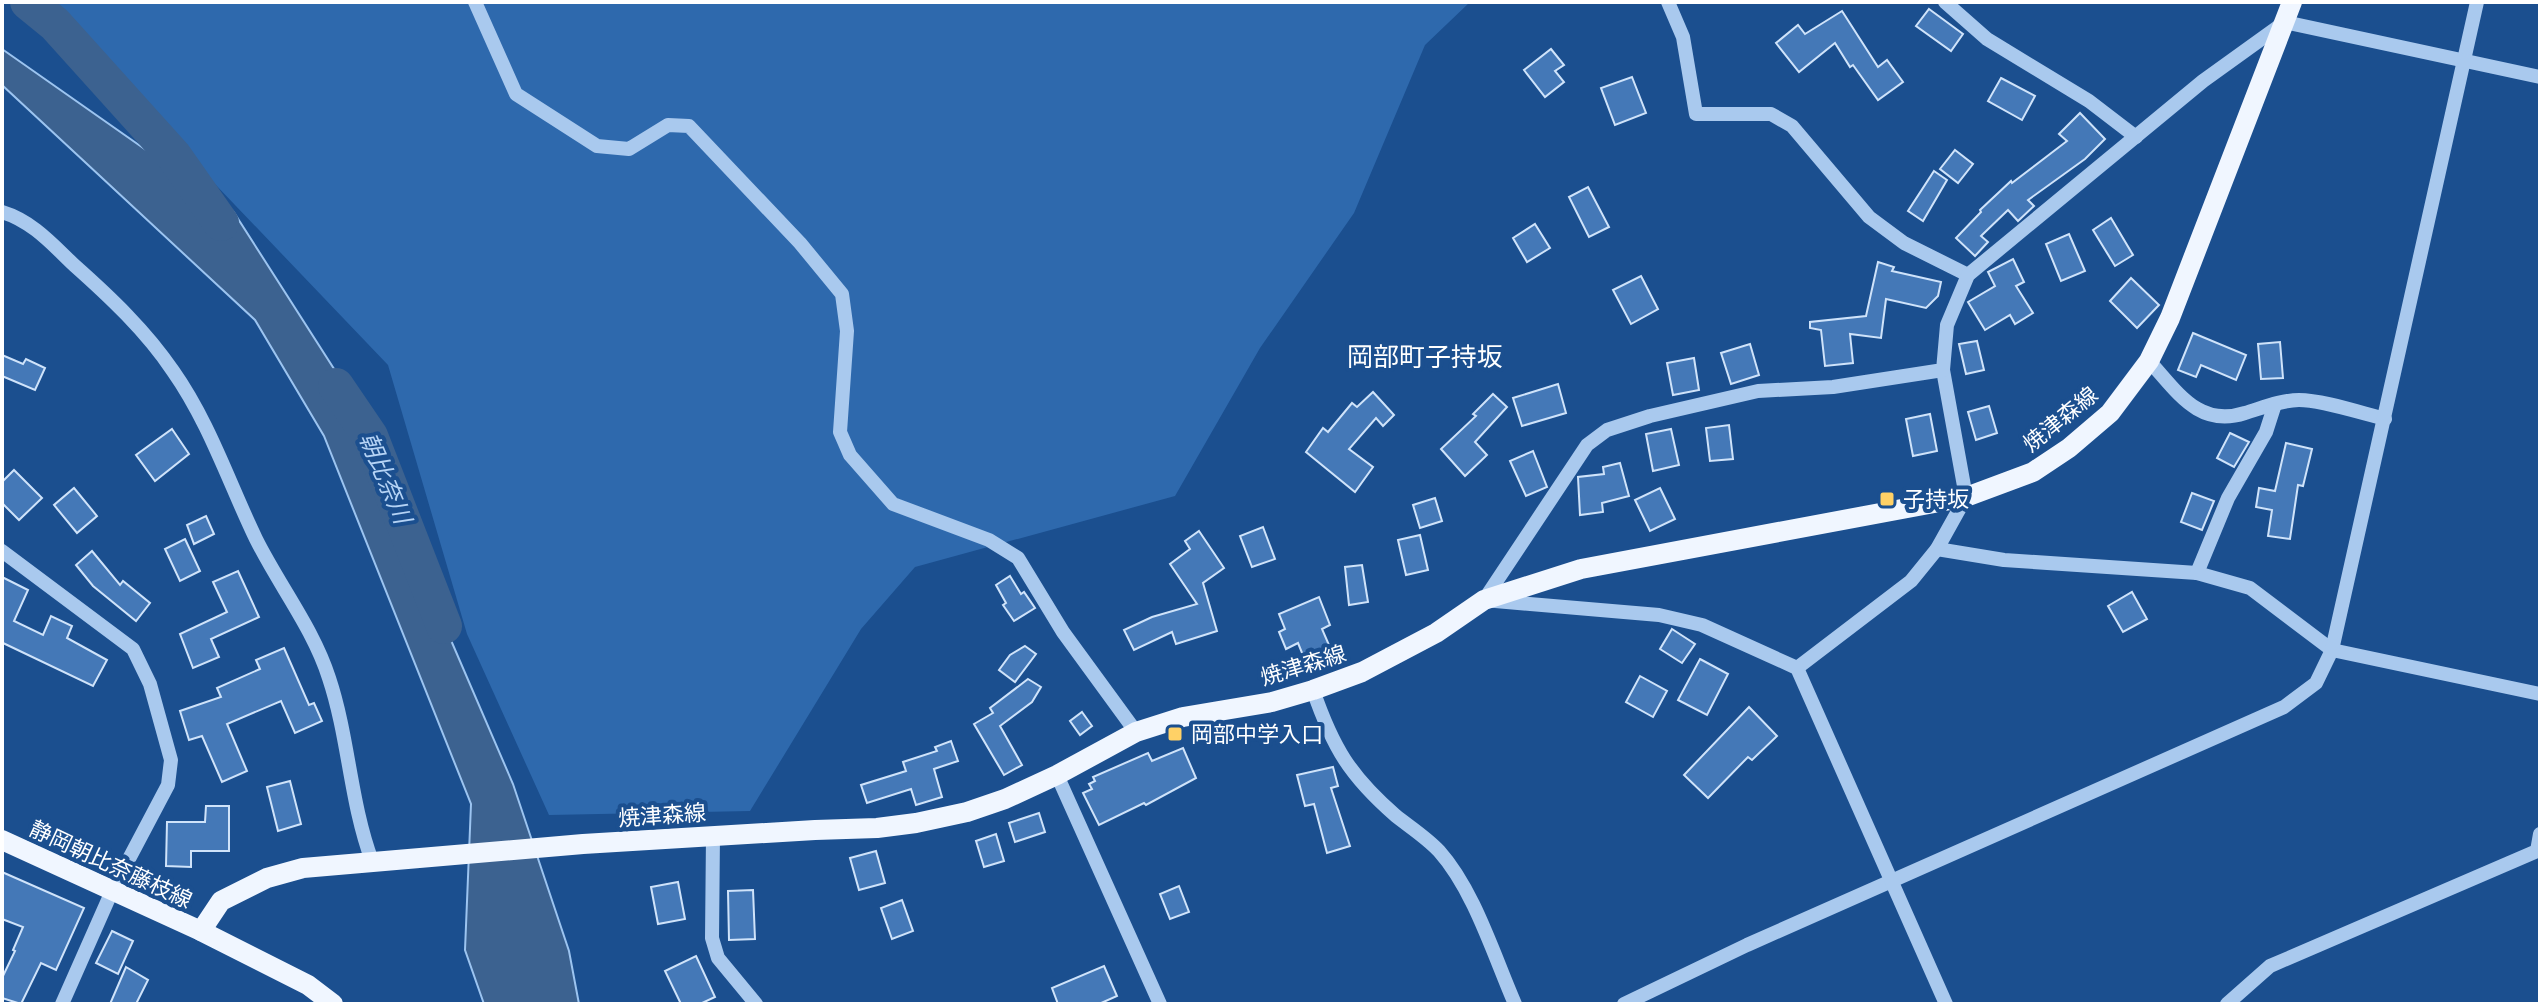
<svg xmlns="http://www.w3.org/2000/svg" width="2542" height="1006" font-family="Figtree,'Noto Sans JP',sans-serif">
  <rect width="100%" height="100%" fill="#1b4f8f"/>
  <polygon fill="#2e69ad" points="41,2 1470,2 1425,45 1354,213 1260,348 1175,496 915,567 861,629 750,811 549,815 467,634 388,365"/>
  <polygon fill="#3c6290" stroke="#9cc4f0" stroke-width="2" points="2,49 233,211 352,397 425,580 513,784 569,951 579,1004 484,1004 465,950 471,804 324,436 255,320 2,85"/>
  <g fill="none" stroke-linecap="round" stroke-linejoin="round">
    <g stroke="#3c6290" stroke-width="36">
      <polyline points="28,2 55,24 174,156 221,223"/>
      <polyline points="336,386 370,436 444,626"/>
    </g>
  </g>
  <g fill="#4478b7" stroke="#cfe3fa" stroke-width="2">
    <polygon points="1929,9 1963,34 1951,51 1916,26"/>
    <polygon points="1842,11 1878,67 1887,60 1903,82 1878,100 1853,65 1850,67 1835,43 1799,72 1776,43 1798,25 1805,34"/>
    <polygon points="1551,49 1564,65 1555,71 1564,82 1545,97 1524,70"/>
    <polygon points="1632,77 1646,113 1615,125 1601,88"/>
    <polygon points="2001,78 2035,96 2022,120 1988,101"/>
    <polygon points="2080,113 2105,139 2085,159 2028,200 2034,206 2018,221 2008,210 1981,236 1988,242 1975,256 1956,238 1981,212 1980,210 2011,181 2012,183 2067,141 2059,134"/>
    <polygon points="1955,150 1973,164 1958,183 1940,169"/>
    <polygon points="1934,171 1947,180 1923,221 1908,211"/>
    <polygon points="1588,187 1609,227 1589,237 1569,197"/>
    <polygon points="2111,218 2133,255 2115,266 2093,230"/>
    <polygon points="1535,224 1550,248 1527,262 1513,238"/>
    <polygon points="2069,234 2085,271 2061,281 2046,244"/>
    <polygon points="2013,259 2024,282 2016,286 2033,313 2015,324 2010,315 1985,330 1968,302 1995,286 1988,272"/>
    <polygon points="1878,262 1894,267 1892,271 1941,282 1938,296 1926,308 1886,299 1881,338 1850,334 1853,363 1825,366 1821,330 1810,328 1810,322 1866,316"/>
    <polygon points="1641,276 1658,309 1631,324 1613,290"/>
    <polygon points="2131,278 2159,305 2137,328 2110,301"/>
    <polygon points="2193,333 2246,355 2236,380 2201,365 2196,377 2178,370"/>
    <polygon points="1977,341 1984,370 1966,374 1959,344"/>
    <polygon points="2280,342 2283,378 2261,379 2258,344"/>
    <polygon points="1750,344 1759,375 1731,384 1721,353"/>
    <polygon points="2,355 23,364 26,359 45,368 35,390 2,376"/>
    <polygon points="1694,358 1699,390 1673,395 1667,363"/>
    <polygon points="1558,384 1566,413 1522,426 1513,398"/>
    <polygon points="1373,392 1394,415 1383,426 1376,418 1349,449 1373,467 1355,492 1306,452 1323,428 1328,432 1352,403 1357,407"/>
    <polygon points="1493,394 1507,407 1475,442 1487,455 1465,476 1441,449 1476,416 1473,414"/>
    <polygon points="1989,406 1997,433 1976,440 1968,412"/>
    <polygon points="1930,414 1937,451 1913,456 1906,419"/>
    <polygon points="1729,425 1733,459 1710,461 1706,428"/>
    <polygon points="172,429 189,454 155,481 136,455"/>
    <polygon points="1671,429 1679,465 1653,471 1646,434"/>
    <polygon points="2230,433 2249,442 2234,467 2217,458"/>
    <polygon points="2286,443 2312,449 2303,486 2298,485 2290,539 2268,536 2272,510 2256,507 2259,488 2275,491"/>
    <polygon points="1533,451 1547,487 1526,496 1510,461"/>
    <polygon points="1620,463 1629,496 1602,503 1603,512 1580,515 1578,477 1604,474 1603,467"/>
    <polygon points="14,470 42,498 19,520 2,503 2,482"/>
    <polygon points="74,488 97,516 77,533 54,505"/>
    <polygon points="1660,488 1675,519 1650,531 1635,500"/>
    <polygon points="2192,493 2214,501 2202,530 2181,522"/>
    <polygon points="1435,498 1442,521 1420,528 1413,505"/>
    <polygon points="206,516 214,534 194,544 187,525"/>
    <polygon points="1263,527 1275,559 1252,567 1240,536"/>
    <polygon points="1199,531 1224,568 1203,583 1217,631 1176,644 1172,632 1134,650 1124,630 1152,617 1197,604 1170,564 1190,549 1185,541"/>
    <polygon points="1420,535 1428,570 1406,575 1398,540"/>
    <polygon points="185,539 200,571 180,581 165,549"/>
    <polygon points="92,551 120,585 123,581 150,603 136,621 93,586 76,565"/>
    <polygon points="1362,565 1368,602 1349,605 1345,567"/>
    <polygon points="238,571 259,617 211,639 219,657 193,668 180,634 227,612 213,582"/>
    <polygon points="1010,576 1021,594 1024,592 1035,608 1014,621 1003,605 1006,603 996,585"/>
    <polygon points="2,577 28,590 14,621 43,635 51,616 72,626 67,638 107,660 93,686 3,643 2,646"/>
    <polygon points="2132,592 2147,619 2123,632 2108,606"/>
    <polygon points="1319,597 1330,625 1322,629 1335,659 1309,670 1298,643 1286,649 1279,632 1285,629 1279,614"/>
    <polygon points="1672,629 1695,644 1682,663 1660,649"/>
    <polygon points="1025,646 1036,654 1015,682 999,670 1010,655"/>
    <polygon points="284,648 309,705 314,703 322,721 295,733 281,701 227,724 247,771 222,782 202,736 189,740 180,711 221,697 217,688 260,669 256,660"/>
    <polygon points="1700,659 1728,674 1707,715 1678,700"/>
    <polygon points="1640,676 1667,691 1653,717 1626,702"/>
    <polygon points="1028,679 1041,687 1032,702 1000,726 1022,765 1004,775 974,724 993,713 990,708"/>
    <polygon points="1749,707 1777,736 1752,760 1748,757 1708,798 1684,775"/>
    <polygon points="1082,712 1092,726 1080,735 1070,721"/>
    <polygon points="951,741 958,761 934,769 942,797 916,805 911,789 867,803 861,785 906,771 903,762 937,751 935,747"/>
    <polygon points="1183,748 1196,778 1146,805 1144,803 1099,825 1083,793 1092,789 1089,784 1095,781 1093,777 1148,753 1152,761"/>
    <polygon points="1333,767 1338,786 1331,788 1350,846 1327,853 1314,804 1305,806 1297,775"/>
    <polygon points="290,781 301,824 278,831 267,787"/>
    <polygon points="206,806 229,806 229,851 191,851 191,867 166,866 167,822 205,822"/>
    <polygon points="1039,813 1045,832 1015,842 1009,823"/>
    <polygon points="996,834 1004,861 984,867 976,841"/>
    <polygon points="876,851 885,883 859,890 850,858"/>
    <polygon points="2,872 84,908 56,970 41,963 21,1004 2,998 2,978 15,951 13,950 23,927 2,919"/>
    <polygon points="678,882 685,919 658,924 651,887"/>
    <polygon points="1179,886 1189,912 1170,919 1160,894"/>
    <polygon points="753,890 755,939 729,940 728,891"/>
    <polygon points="902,900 913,931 892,939 881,908"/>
    <polygon points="112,931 133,941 118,974 96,963"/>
    <polygon points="696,956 715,997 700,1004 681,1004 665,971"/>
    <polygon points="1104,966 1117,996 1099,1004 1058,1004 1052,988"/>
    <polygon points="126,967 148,980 136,1004 110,1004"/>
  </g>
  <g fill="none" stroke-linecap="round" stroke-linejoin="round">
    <g stroke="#a9c9ee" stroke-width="14">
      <polyline points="475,2 516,94 597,146 629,149 668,125 689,126 800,243 842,294 847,331 840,432 850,455 893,504 989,540 1018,558 1063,632 1136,732"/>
      <polyline points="1668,2 1683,37 1696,114 1771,114 1792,126 1869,217 1904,243 1968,275"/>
      <polyline points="1945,2 1987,39 2089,101 2136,137"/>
      <path d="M2 212C32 221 52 244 74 265 110 297 146 331 173 371 209 422 229 483 256 539 280 587 313 628 329 678 349 738 350 802 372 861"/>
      <path d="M2149 361C2177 391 2198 428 2245 413 2262 408 2281 400 2299 400 2322 400 2361 413 2385 419"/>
      <polyline points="1937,549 2004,560 2197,573 2250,588 2332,650 2540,694"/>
      <polyline points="2,551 133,649 150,684 171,760 168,785 112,891 62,1004"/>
      <polyline points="2197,573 2228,498 2266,432 2275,404"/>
      <polyline points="1797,668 1911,581 1937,549 1966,497 1943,370"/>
      <path d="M1313 690C1333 748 1350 776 1396 816 1410 827 1427 838 1439 851 1474 890 1494 956 1515 1004"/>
      <polyline points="1057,775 1160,1004"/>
      <polyline points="713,835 712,938 718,958 756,1004"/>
      <polyline points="1624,1004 1747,945 2284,707 2316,683 2332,650 2477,2"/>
      <polyline points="1946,1004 1797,668 1702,625 1659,615 1484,600 1587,445 1607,430 1650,416 1758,391 1833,387 1943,370 1947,325 1968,275 2203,81 2285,22 2540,77"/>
      <polyline points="2227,1004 2270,966 2537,851 2540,834"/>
    </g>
    <g stroke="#f0f6ff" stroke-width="20">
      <polyline points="2,840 201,931 308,985 333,1004"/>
      <polyline points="201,931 221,901 267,878 303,868 583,844 815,830 877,828 916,823 967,812 1005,799 1057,775 1136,732 1183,717 1272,702 1313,690 1362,672 1436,633 1484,600 1581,569 1966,497 2033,472 2069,448 2110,413 2149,361 2170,318 2292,2"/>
    </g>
  </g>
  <g fill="#ffd166" stroke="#1b4f8f" stroke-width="3">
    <rect x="1879" y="491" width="16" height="16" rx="4"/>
    <rect x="1167" y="726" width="16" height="16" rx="4"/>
  </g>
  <g text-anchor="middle" stroke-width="8" stroke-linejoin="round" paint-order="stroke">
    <g font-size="22" fill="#fff" stroke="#1b4f8f">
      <text transform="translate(2060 419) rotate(-39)" y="8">焼津森線</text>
      <text transform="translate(1303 665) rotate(-17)" y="8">焼津森線</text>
      <text transform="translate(662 815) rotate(-4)" y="8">焼津森線</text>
      <text transform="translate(111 864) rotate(25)" y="8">静岡朝比奈藤枝線</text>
    </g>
    <g font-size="22" fill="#fff" stroke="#1b4f8f" text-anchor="start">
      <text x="1903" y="507">子持坂</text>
      <text x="1191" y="742">岡部中学入口</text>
    </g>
    <g font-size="24" font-style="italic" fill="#b5d3f5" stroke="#1b4f8f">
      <text transform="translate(385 478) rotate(67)" y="8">朝比奈川</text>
    </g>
    <g font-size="26" fill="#fff" stroke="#1b4f8f">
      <text x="1425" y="366">岡部町子持坂</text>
    </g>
  </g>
  <rect width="2542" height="1006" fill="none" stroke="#ffffff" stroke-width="8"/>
</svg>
